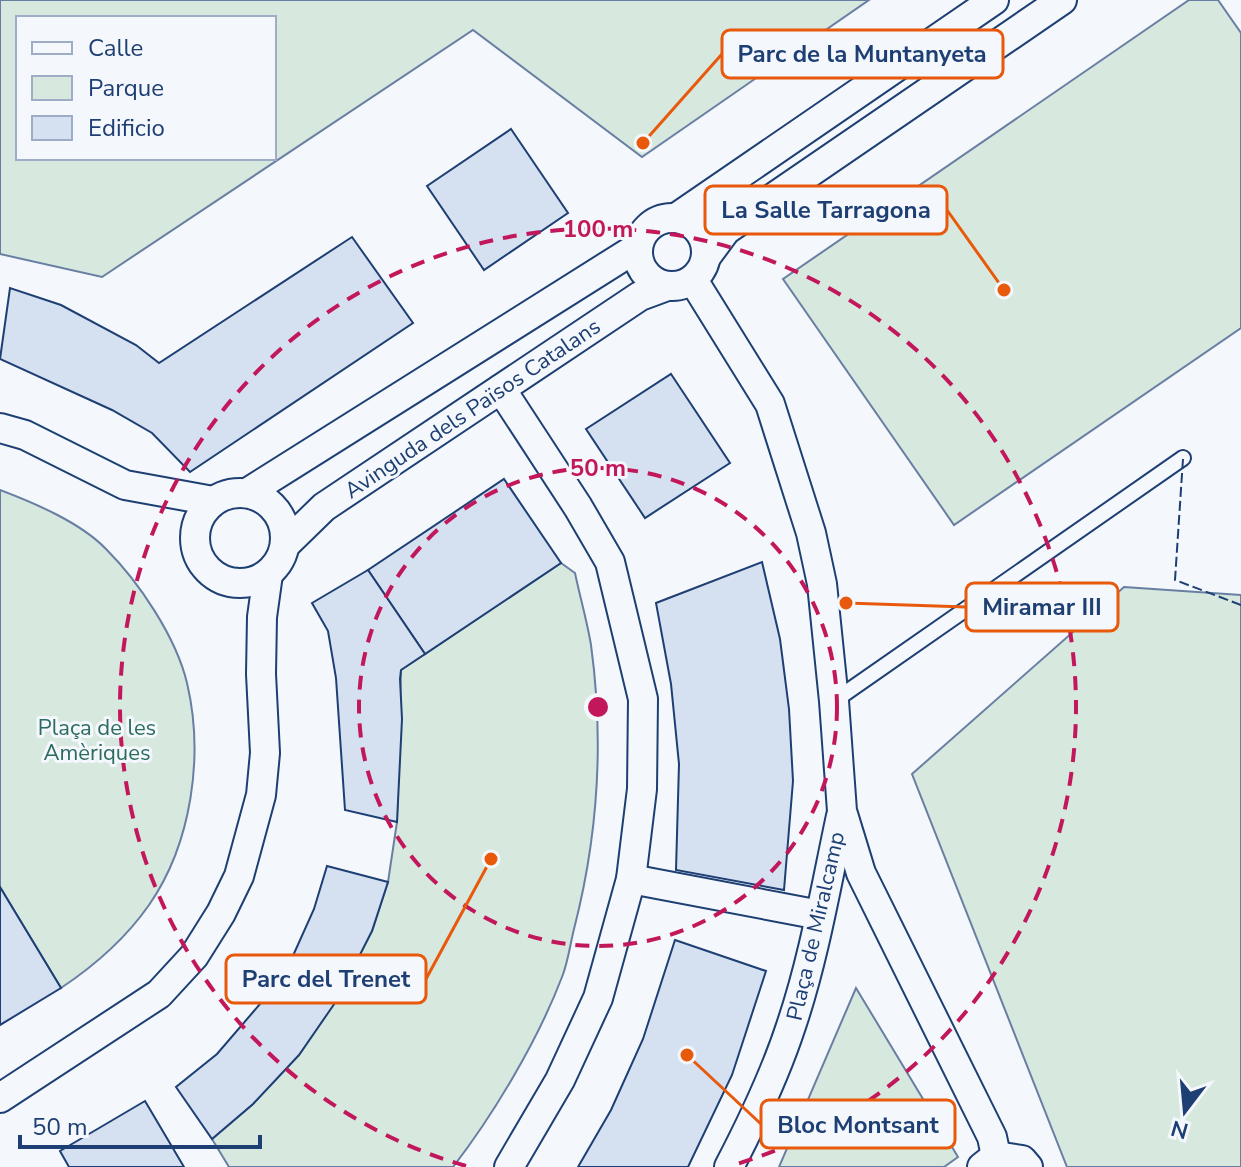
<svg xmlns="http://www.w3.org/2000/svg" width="1241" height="1167" font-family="'Nunito Sans',sans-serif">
  <rect width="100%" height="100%" fill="#f4f7fb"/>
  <g fill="#d7e8df" stroke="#687fa3" stroke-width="2" fill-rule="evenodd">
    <path d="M0 0H869L642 157 473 30 102 277 0 254ZM18 18H274V158H18Z"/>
    <polygon points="1189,0 1218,0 1241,33 1241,328 954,525 783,279"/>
    <path d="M0 490C34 503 80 522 106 549 139 582 176 637 187 683 204 755 192 843 149 905 126 938 94 966 61 988L0 887Z"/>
    <path d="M561 563 575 573C580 597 587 621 591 645 604 740 598 836 574 929 570 945 568 962 562 977 538 1040 494 1114 453 1167H229L212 1139 253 1104 372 931 388 882 397 822 401 670Z"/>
    <polygon points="1124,587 1241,595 1241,1167 1067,1167 912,774"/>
    <polygon points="856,988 958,1157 944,1167 779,1167"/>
  </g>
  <g fill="#d5e0f0" stroke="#1d3f73" stroke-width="2">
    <polygon points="511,129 568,213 484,270 427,186"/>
    <polygon points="352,237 413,323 190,472 152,433 112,410 0,359 10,288 61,305 136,345 159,363"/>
    <polygon points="671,374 730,463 645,518 586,429"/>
    <polygon points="504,479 561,563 425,654 368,570"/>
    <polygon points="762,562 780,639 789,709 793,781 784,890 676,870 679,764 671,684 656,603"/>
    <polygon points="368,570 425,654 401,670 400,679 402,719 397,822 345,810 336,678 328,631 312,603"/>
    <polygon points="327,866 388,882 372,931 337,1000 299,1055 253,1104 212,1139 176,1087 217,1054 266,997 292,958 314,909"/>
    <polygon points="0,887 61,988 0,1025"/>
    <polygon points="675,940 766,971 732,1075 688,1167 578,1167 611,1110 643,1039"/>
    <polygon points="145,1101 184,1167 69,1167 60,1151"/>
  </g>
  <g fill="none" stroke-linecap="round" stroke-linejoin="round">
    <g stroke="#1d3f73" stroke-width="18">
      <polyline id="service" points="834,701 1183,458"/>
    </g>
    <g stroke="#1d3f73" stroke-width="32">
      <g id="minor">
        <circle cx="672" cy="252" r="34"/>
        <polyline points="676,218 994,0"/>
        <polyline points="706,257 726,230 1062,0"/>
        <polyline points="693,280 770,404 811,533 822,584 834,701 842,811 861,873 992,1137 996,1156"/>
        <polyline points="501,389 578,507 610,562 643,699 642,789 631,879 598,998 560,1080 509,1167"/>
        <polyline points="0,428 25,435 125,485 213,501"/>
        <circle cx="240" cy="538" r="45"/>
        <polyline points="247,493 638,247"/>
        <polyline points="286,544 324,507 640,296 667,286"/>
        <polyline points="631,879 820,915"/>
        <polyline points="0,1098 159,994 194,956 221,913 239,876 261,795 265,753 261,674 262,617 268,574"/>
        <path d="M729 1167C753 1121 775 1075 791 1026 814 958 826 886 841 816"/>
        <polyline points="982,1167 996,1156 1022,1160 1028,1167"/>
      </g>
    </g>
    <use href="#service" stroke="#f4f7fb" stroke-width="14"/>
    <use href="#minor" stroke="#f4f7fb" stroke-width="28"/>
    <polyline stroke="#1d3f73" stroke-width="2" stroke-dasharray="10 4" stroke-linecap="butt" points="1183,459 1175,580 1241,605"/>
  </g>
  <g fill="none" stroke="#c2185b" stroke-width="4" stroke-dasharray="14 10">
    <circle cx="598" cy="707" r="239"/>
    <path d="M466 1166A478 478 0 1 1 730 1166"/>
  </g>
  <g text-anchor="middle" stroke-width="6" stroke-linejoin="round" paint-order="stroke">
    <g font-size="22" fill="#1d3f73" stroke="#f4f7fb">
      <text transform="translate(472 408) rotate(-34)" y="8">Avinguda dels Països Catalans</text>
      <text transform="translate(815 926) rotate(-77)" y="8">Plaça de Miralcamp</text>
    </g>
    <g font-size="22" fill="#2c6c60" stroke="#f4f7fb">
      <text x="97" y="735">Plaça de les<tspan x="97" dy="25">Amèriques</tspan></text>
    </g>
  </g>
  <circle cx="598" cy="707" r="12" fill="#c2185b" stroke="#f4f7fb" stroke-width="4"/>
  <g font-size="24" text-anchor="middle" font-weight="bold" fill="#c2185b" stroke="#f4f7fb" stroke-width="6" stroke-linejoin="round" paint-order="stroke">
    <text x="598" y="237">100 m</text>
    <text x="598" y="476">50 m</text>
  </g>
  <path fill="none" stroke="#e8590c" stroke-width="3" d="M643 143L722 54M1004 290L947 210M846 603L966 607M491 859L426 979M687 1055L761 1124"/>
  <g fill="#e8590c" stroke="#f4f7fb" stroke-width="3">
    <circle cx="643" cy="143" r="8"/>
    <circle cx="1004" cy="290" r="8"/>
    <circle cx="846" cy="603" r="8"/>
    <circle cx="491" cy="859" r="8"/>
    <circle cx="687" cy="1055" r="8"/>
  </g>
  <g fill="#f4f7fb" stroke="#e8590c" stroke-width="3">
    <rect x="722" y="30" width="281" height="48" rx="8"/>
    <rect x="705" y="186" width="242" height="48" rx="8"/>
    <rect x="966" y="583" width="152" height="48" rx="8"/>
    <rect x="226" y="955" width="200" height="48" rx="8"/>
    <rect x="761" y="1100" width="194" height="48" rx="8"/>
  </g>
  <g font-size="24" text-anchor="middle" font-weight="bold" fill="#1d3f73">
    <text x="862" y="62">Parc de la Muntanyeta</text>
    <text x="826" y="218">La Salle Tarragona</text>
    <text x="1042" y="615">Miramar III</text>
    <text x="326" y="987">Parc del Trenet</text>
    <text x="858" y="1133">Bloc Montsant</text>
  </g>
  <rect x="16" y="16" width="260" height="144" fill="#f4f7fb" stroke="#9eadc5" stroke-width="2"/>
  <rect x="32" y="42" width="40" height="12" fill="#f4f7fb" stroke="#9eadc5" stroke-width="2"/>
  <text x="88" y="56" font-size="24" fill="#1d3f73">Calle</text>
  <rect x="32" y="76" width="40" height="24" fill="#d7e8df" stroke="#9eadc5" stroke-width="2"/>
  <text x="88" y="96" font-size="24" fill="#1d3f73">Parque</text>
  <rect x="32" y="116" width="40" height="24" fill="#d5e0f0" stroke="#9eadc5" stroke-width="2"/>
  <text x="88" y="136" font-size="24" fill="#1d3f73">Edificio</text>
  <g transform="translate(1185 1111) rotate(196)" stroke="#f4f7fb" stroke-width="6" paint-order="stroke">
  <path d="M0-6L14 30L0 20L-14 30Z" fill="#1d3f73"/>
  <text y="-12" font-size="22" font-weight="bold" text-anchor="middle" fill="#1d3f73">N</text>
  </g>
  <path d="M20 1135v12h240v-12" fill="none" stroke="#1d3f73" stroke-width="4"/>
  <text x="32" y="1135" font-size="24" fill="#1d3f73" stroke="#f4f7fb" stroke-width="6" paint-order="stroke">50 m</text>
</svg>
